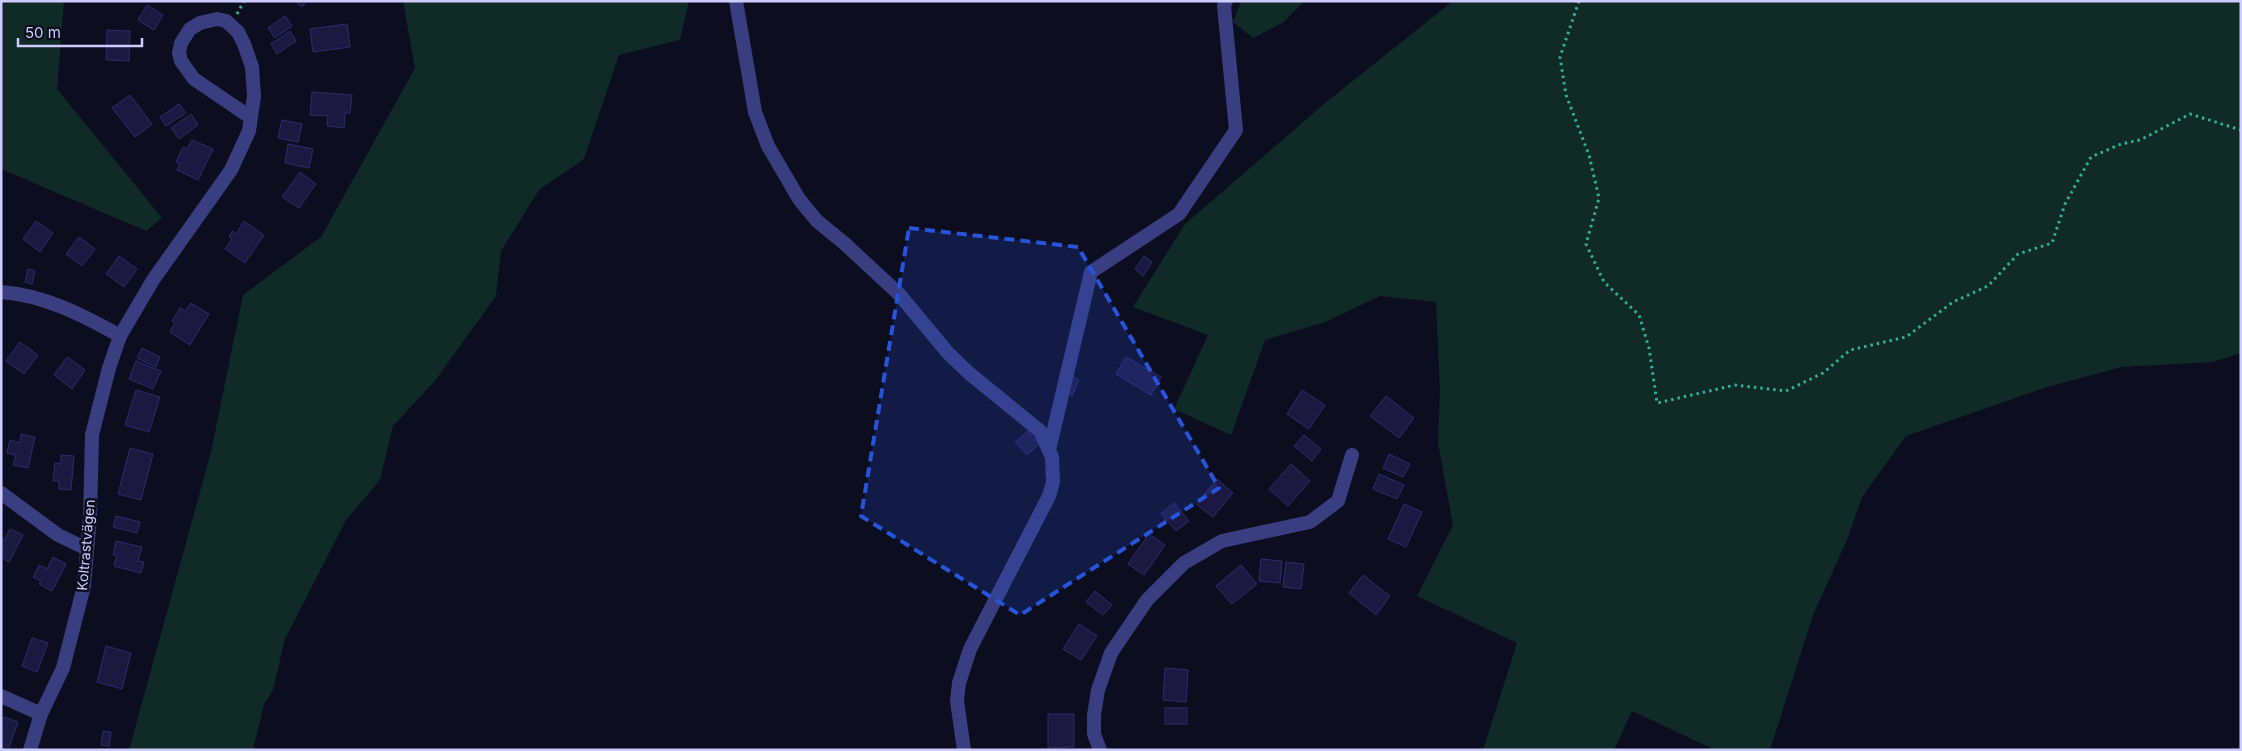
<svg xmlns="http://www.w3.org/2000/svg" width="2242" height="751" font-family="Inter,sans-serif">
  <rect width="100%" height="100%" fill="#0d0d20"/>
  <g fill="#102a25">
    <polygon points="1,1 64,1 57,89 162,218 146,231 1,169"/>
    <polygon points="403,1 689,1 680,40 619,55 584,159 539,190 501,251 496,296 434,382 393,426 380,480 346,520 285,639 273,690 264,704 253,750 129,750 211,452 243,295 321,237 415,68"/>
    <polygon points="1241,1 1304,1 1284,22 1253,38 1233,22"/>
    <polygon points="1453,1 2241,1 2241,353 2213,362 2122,367 2047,387 1906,436 1862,497 1847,540 1813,615 1770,750 1715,750 1632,711 1614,750 1483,750 1517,643 1417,596 1453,525 1438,443 1440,391 1436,302 1380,296 1325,322 1265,340 1231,435 1174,409 1208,335 1133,307 1185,224 1324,104"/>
  </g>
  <g fill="#1c1941" stroke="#2f2b6d">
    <polygon points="295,1 306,1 302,7"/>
    <polygon points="147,5 163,15 154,30 138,20"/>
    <polygon points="285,16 292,26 275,38 268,28"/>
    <polygon points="347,24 350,47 313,52 310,29"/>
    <polygon points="107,30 130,31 129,61 106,60"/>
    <polygon points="290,31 296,41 277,54 271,44"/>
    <polygon points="312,92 352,95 350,113 345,113 344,128 327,126 328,116 310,115"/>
    <polygon points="130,95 152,124 135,137 112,108"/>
    <polygon points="179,104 186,113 166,126 160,117"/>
    <polygon points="191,114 198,125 179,139 171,128"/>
    <polygon points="282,120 302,124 298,142 278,138"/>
    <polygon points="192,140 213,149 198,180 177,170 180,163 176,162 183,147 187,149"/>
    <polygon points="288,144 313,149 309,168 285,163"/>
    <polygon points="300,172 316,184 299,208 282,197"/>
    <polygon points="36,221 53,233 40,252 23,239"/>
    <polygon points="244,221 264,235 245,263 225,249 232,239 229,236 233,231 236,234"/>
    <polygon points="79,237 95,249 82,266 66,254"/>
    <polygon points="119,256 137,269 124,287 106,274"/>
    <polygon points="1144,256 1152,262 1143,276 1135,269"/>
    <polygon points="28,269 35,271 32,284 25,282"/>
    <polygon points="191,303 209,314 190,345 170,332 175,323 172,321 180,308 185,311"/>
    <polygon points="20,342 38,355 24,374 6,361"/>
    <polygon points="142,348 160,357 156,367 137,358"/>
    <polygon points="67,357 85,370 72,389 54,375"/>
    <polygon points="1126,357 1161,377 1151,395 1116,374"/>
    <polygon points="136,361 161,371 153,389 129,379"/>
    <polygon points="1073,377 1079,380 1072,396 1065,393"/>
    <polygon points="136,390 160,397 149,432 125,425"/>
    <polygon points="1302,390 1325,405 1309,429 1287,414"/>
    <polygon points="1386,396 1414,418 1399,438 1370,416"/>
    <polygon points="1028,431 1039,444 1027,455 1015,442"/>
    <polygon points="21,434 35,437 28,468 13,465 16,455 7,453 10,440 20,443"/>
    <polygon points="1304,435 1321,449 1312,461 1294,446"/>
    <polygon points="130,448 153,454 141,500 118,494"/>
    <polygon points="1389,454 1410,464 1403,477 1383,468"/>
    <polygon points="61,455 74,456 71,490 59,489 59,481 53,481 55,463 61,464"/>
    <polygon points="1291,464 1310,481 1288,506 1269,489"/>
    <polygon points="1379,474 1404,485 1397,499 1373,489"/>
    <polygon points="1217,479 1233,493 1213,517 1196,504"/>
    <polygon points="1174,503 1189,521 1176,531 1161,514"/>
    <polygon points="1404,504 1422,512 1406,547 1388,539"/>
    <polygon points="116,516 140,522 137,533 113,527"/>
    <polygon points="10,529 23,535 9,562 1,557 1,538 4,540"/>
    <polygon points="1149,534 1165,545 1144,575 1128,564"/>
    <polygon points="116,541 142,547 138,561 144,562 141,573 114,566 117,555 113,555"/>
    <polygon points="53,557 66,564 52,591 39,584 41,581 33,577 39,565 47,569"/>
    <polygon points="1261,559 1282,561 1280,583 1259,581"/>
    <polygon points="1286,562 1304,564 1301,589 1283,587"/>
    <polygon points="1241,565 1257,584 1232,604 1216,586"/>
    <polygon points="1363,575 1390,596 1376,615 1349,593"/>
    <polygon points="1095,591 1112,605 1103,615 1086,602"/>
    <polygon points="1079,624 1097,636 1081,660 1063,649"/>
    <polygon points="32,638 48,643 37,672 22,666"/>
    <polygon points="106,646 131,653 122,689 97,682"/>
    <polygon points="1165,668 1188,670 1186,702 1163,700"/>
    <rect x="1165" y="708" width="22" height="16"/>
    <polygon points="1048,714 1074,714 1074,747 1048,748"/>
    <polygon points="4,717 18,722 8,750 1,748 1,724"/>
    <polygon points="103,731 111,732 109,746 101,745"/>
  </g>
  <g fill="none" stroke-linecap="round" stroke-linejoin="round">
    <g stroke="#2eb198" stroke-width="3" stroke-dasharray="2.5 4" stroke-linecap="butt">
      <polyline points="1579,1 1560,57 1566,95 1589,155 1599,198 1586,244 1604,282 1639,315 1649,348 1657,403 1735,385 1786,391 1823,373 1850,350 1906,337 1953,302 1988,286 2018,254 2052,243 2065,204 2091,157 2121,144 2140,140 2190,114 2241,130"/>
      <polyline points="237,14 244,1"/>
    </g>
    <g stroke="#383e7f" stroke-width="14">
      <polyline points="736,1 755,112 768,146 799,199 817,221 844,243 899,294 948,353 970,374 1040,431 1052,457 1053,482 1049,496 970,649 959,683 957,701 964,750"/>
      <path d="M1 292C44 295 83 315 120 336"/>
      <polyline points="1049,450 1091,272 1179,214 1236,130 1224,6 1226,1"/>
      <polyline points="1,493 58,535 87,549"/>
      <polyline points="1,696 41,714"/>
      <polyline points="30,750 41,714 63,668 84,586 90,517 92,435 109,368 120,336 153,280 231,170 249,131 254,96 252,67 244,44 238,32 226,21 217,19 200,23 190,29 181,43 179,53 181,61 194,79 250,117"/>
      <polyline points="1100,750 1094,734 1094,715 1098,690 1111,653 1147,600 1184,563 1222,541 1310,522 1338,501 1352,455"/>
    </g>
  </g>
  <path fill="#2654da" fill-opacity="0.2" stroke="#2654da" stroke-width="4" stroke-dasharray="10 6" stroke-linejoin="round" d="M909 228 1078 247 1219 488 1020 615 861 516Z"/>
  <g text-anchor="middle" stroke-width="5" stroke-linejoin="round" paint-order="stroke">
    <g font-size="14" fill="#ccf" stroke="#0d0d20">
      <text transform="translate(86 545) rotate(-85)" y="5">Koltrastvägen</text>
    </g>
  </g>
  <rect width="2242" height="751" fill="none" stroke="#ccccff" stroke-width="5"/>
  <path d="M18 38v8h124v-8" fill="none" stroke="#ccccff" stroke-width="2.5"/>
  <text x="25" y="38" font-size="15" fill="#ccccff" stroke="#0d0d20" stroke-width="4" paint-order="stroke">50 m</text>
</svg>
